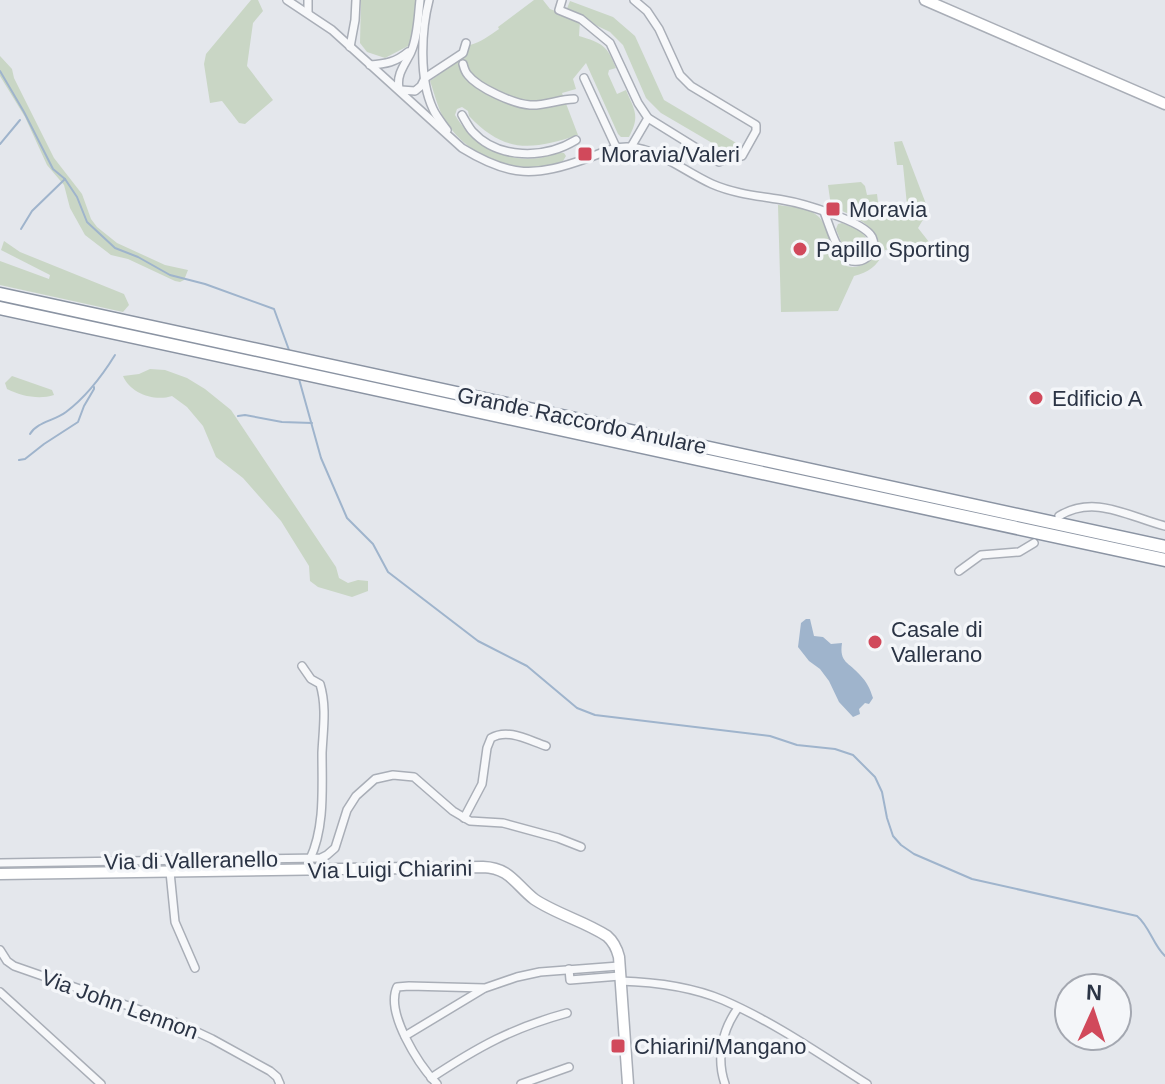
<svg xmlns="http://www.w3.org/2000/svg" width="1165" height="1084" font-family="Helvetica,sans-serif">
  <rect width="100%" height="100%" fill="#e4e7ec"/>
  <g fill="#c9d6c5">
    <polygon points="251,0 258,0 263,11 253,23 247,66 273,100 245,124 239,123 222,101 210,103 204,64 206,54"/>
    <polygon points="361,0 422,0 410,45 385,58 367,52 360,43"/>
    <path d="M534 0H543L550 9 580 21 579 36C602 43 607 45 616 68L609 70 608 74 617 94 626 90C635 111 640 116 629 137H621L618 134 586 63 573 79 576 89 562 93 578 135C532 150 505 154 469 116L468 111 462 107 457 109 455 115C472 144 506 163 540 158 549 156 555 152 564 153L566 156 563 161C520 177 472 161 446 122 438 110 435 95 430 81L466 55 470 45C481 42 489 36 499 29L498 27Z"/>
    <polygon points="570,1 613,17 635,36 664,100 743,147 739,154 731,154 661,113 646,98 623,45 610,32 566,11"/>
    <polygon points="0,56 12,69 14,78 54,158 82,194 91,219 97,227 117,243 165,265 188,270 184,280 180,282 175,281 128,259 111,255 85,235 70,208 64,185 47,165 25,117 0,76"/>
    <path d="M902 141 926 204 924 218 918 228 929 242 885 250C878 265 870 272 854 276L838 311 781 312 778 205C791 207 809 207 819 217 832 230 833 280 864 264 870 261 874 255 875 249 880 223 849 215 831 206L828 185 861 182 865 186 867 195 877 194 879 210 883 216 908 215 903 165H897L894 142Z"/>
    <path d="M842 223C854 228 869 232 868 247L862 254 853 256 845 252 836 229 838 224Z"/>
    <polygon points="4,241 20,252 124,294 129,305 123,312 0,285 0,261 49,279 50,275 1,250"/>
    <path d="M150 369 165 370 187 378 205 389 231 410 336 567 339 578 348 583 358 580 368 581V591L352 597 318 587 310 581 309 566 281 521 243 478 216 457 203 426 187 407 172 396C154 402 130 393 123 376L139 374Z"/>
    <path d="M12 376 52 390 54 395C39 400 21 396 7 389L5 383Z"/>
  </g>
  <path fill="#9fb4cc" d="M806 619H810L814 636 823 637 831 644 842 643C839 663 849 662 860 675 867 682 870 689 873 698L869 704 865 703 859 709 860 714 853 717 839 702 829 681 820 669 809 661 798 647 801 623Z"/>
  <g fill="none" stroke-linecap="round" stroke-linejoin="round">
    <g stroke="#9fb4cc" stroke-width="2">
      <polyline points="0,71 24,112 53,169 65,179 77,197 87,222 115,248 138,257 170,275 205,284 274,309 289,350"/>
      <polyline points="0,144 20,120"/>
      <polyline points="21,229 32,211 65,179"/>
      <path d="M299 379 321 458 347 518 373 544 388 572 478 641 527 666 577 708 595 715 770 736 797 745 835 749 853 755 875 777 882 792 887 818 893 836 901 845 914 854 972 879 1137 916C1150 927 1153 945 1165 956"/>
      <polyline points="238,416 245,415 282,422 312,423"/>
      <path d="M30 434C37 422 54 421 66 412 86 397 102 376 115 355"/>
      <polyline points="19,460 25,459 44,444 78,422 84,406 94,389 94,387"/>
    </g>
    <g stroke="#a9aeb7" stroke-width="10">
      <g id="street">
        <path d="M287 0 332 30 462 148C511 178 535 177 588 158 602 153 615 146 629 147 659 149 685 172 712 184 735 194 759 196 783 200 801 203 864 221 872 237 880 254 857 270 844 256 835 247 829 224 824 212"/>
        <path d="M429 0C421 31 419 79 433 109 436 116 442 123 447 130"/>
        <polyline points="562,0 559,10 581,19 610,43 638,103 648,118 719,162 730,157 742,156 756,131 756,125 691,86 680,75 659,29 647,11 634,0"/>
        <polyline points="308,13 308,0"/>
        <polyline points="350,47 355,20 356,0"/>
        <path d="M463 64C464 68 465 72 468 75 478 88 514 104 530 105 545 106 559 99 574 99"/>
        <path d="M370 65C386 64 396 62 408 52"/>
        <polyline points="584,78 616,147"/>
        <path d="M399 88C396 74 406 63 411 52 418 36 418 17 420 0"/>
        <polyline points="401,90 415,91 421,86 425,78 463,53 466,43"/>
        <path d="M462 115C465 120 468 126 472 131 498 160 545 159 576 140"/>
        <polyline points="631,147 648,118"/>
        <path d="M1059 516C1095 494 1129 517 1165 526"/>
        <polyline points="959,571 981,555 1019,552 1034,543"/>
        <path d="M302 666 311 679 320 684C327 707 323 730 322 753 322 788 325 827 310 859"/>
        <path d="M464 818 482 784 487 748 491 738C508 728 528 740 546 746"/>
        <polyline points="0,863 321,858 327,855 335,848 347,810 356,796 375,779 393,775 414,777 453,811 470,821 503,823 558,838 581,847"/>
        <polyline points="170,872 175,922 195,968"/>
        <polyline points="0,950 7,961 14,966 180,1024 212,1039 270,1071 277,1077 280,1084"/>
        <polyline points="569,969 570,980 620,976"/>
        <path d="M620 981C654 982 692 987 723 1000 774 1022 821 1055 867 1084"/>
        <polyline points="0,992 101,1084"/>
        <polyline points="405,1036 483,989"/>
        <path d="M431 1078C478 1047 512 1028 567 1013"/>
        <path d="M437 1084C419 1065 385 1013 397 987L409 986 485 988 517 977 540 972 619 966"/>
        <polyline points="521,1084 569,1067"/>
        <path d="M725 1084C716 1058 722 1030 738 1008"/>
      </g>
    </g>
    <g stroke="#a9aeb7" stroke-width="13">
      <g id="secondary">
        <polyline points="925,0 1165,104"/>
        <path d="M0 874 483 867C510 868 515 884 534 899 556 914 584 921 607 936 614 942 617 949 619 957L628 1084"/>
      </g>
    </g>
    <g stroke="#8b94a3" stroke-width="15">
      <g id="highway">
        <polyline points="0,294 1165,547"/>
        <polyline points="0,308 1165,560"/>
      </g>
    </g>
    <use href="#street" stroke="#f7f8fa" stroke-width="7"/>
    <use href="#secondary" stroke="#fff" stroke-width="10"/>
    <use href="#highway" stroke="#fff" stroke-width="12"/>
  </g>
  <g fill="#d1495b" stroke="#f4f6f9" stroke-width="3">
    <rect x="577" y="146" width="16" height="16" rx="4"/>
    <rect x="825" y="201" width="16" height="16" rx="4"/>
    <circle cx="800" cy="249" r="8"/>
    <circle cx="1036" cy="398" r="8"/>
    <circle cx="875" cy="642" r="8"/>
    <rect x="610" y="1038" width="16" height="16" rx="4"/>
  </g>
  <g text-anchor="middle" stroke-width="7" stroke-linejoin="round" paint-order="stroke">
    <g font-size="22" fill="#2b3445" stroke="#f4f6f9" text-anchor="start">
      <text x="601" y="162">Moravia/Valeri</text>
      <text x="849" y="217">Moravia</text>
      <text x="816" y="257">Papillo Sporting</text>
      <text x="1052" y="406">Edificio A</text>
      <text x="891" y="637">Casale di<tspan x="891" dy="25">Vallerano</tspan></text>
      <text x="634" y="1054">Chiarini/Mangano</text>
    </g>
    <g font-size="22" fill="#2b3445" stroke="#f4f6f9">
      <text transform="translate(582 420) rotate(12)" y="8">Grande Raccordo Anulare</text>
      <text transform="translate(191 860) rotate(-1)" y="8">Via di Valleranello</text>
      <text transform="translate(390 869) rotate(-1)" y="8">Via Luigi Chiarini</text>
      <text transform="translate(120 1004) rotate(20)" y="8">Via John Lennon</text>
    </g>
  </g>
  <g transform="translate(1093 1012) rotate(3)"><circle r="38" fill="#f4f6f9" stroke="#a4a8b1" stroke-width="2"/>
  <path d="M0-6L14 30L0 20L-14 30Z" fill="#d1495b"/>
  <text y="-12" font-size="22" font-weight="bold" text-anchor="middle" fill="#2b3445">N</text>
  </g>
</svg>
